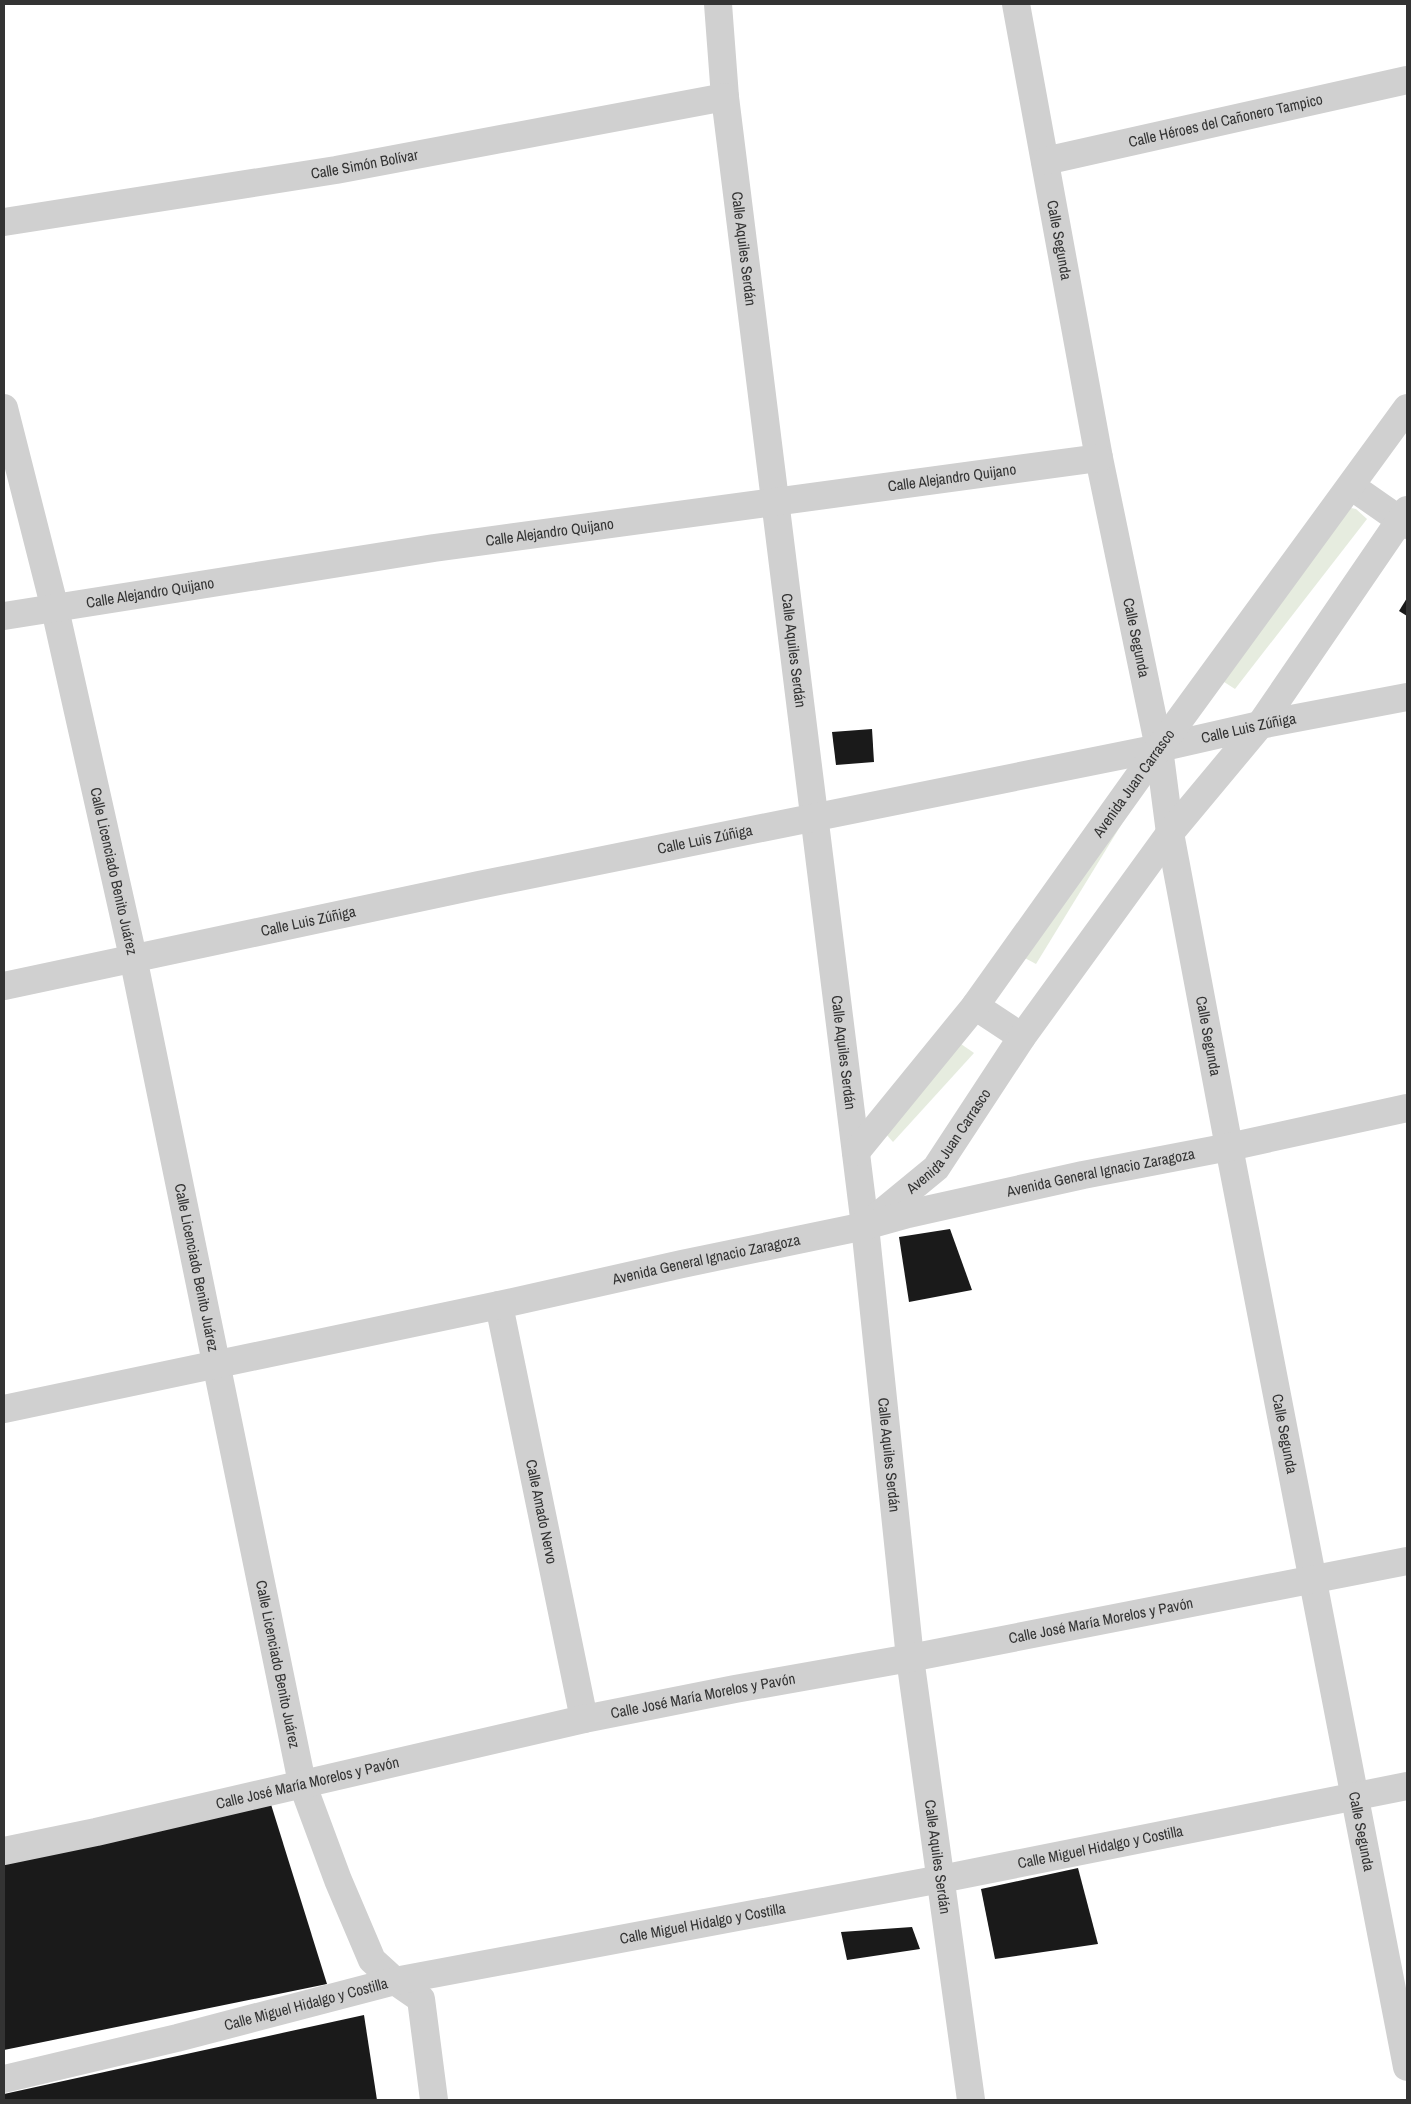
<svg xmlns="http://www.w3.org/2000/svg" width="1411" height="2104" font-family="'Archivo Narrow',sans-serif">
  <rect width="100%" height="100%" fill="#fff"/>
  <g fill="#e6ecdf">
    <polygon points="1346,507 1356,509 1367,519 1235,689 1221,680"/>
    <polygon points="1137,799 1036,964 1023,957"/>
    <polygon points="961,1044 974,1053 893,1142 886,1134"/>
  </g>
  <g fill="#1a1a1a">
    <polygon points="1407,598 1407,616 1399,611"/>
    <polygon points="872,729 874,762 836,765 832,732"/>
    <polygon points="950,1229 972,1290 909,1302 899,1237"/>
    <polygon points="269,1798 327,1984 4,2050 4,1855"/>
    <polygon points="1078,1868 1098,1944 995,1959 981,1889"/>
    <polygon points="912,1927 920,1949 847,1960 841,1932"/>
    <polygon points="364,2015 377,2100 4,2100 4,2094"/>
  </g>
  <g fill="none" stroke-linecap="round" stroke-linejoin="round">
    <g stroke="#d0d0d0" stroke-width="28">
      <path id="s1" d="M718 4 725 97 865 1226 910 1658 971 2100"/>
      <path id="s2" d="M1016 4 1099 458 1159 748 1170 833 1229 1147 1407 2067"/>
      <path id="s3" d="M1045 161 1407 80"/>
      <path id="s4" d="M4 222 336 170 725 97"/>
      <path id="s5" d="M4 408 55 609 133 957 302 1783 338 1880 372 1960 395 1981 421 1999 434 2100"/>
      <polyline points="1351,486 1407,525"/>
      <path id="s6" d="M4 616 434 548 1099 458"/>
      <path id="s7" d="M4 986 479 885 1159 748 1260 725 1407 697"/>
      <polyline points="975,1006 1022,1037"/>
      <path id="s8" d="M856 1152 975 1006 1159 748 1407 408"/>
      <path id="s9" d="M874 1219 936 1168 1022 1037 1170 833 1260 725 1407 510"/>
      <path id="s10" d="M499 1305 584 1719"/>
      <path id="s11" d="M4 1409 499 1305 682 1264 865 1226 908 1214 1083 1175 1229 1147 1407 1108"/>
      <path id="s12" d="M4 1851 96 1832 584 1719 735 1689 910 1658 1407 1561"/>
      <path id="s13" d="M4 2079 177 2038 395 1981 941 1879 1407 1786"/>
    </g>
  </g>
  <g text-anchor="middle" stroke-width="5" stroke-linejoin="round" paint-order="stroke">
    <g font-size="15" fill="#333" stroke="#fff">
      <text dy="5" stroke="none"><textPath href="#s3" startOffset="185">Calle Héroes del Cañonero Tampico</textPath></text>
      <text dy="5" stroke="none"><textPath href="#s4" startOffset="365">Calle Simón Bolívar</textPath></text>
      <text dy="5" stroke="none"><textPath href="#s2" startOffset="240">Calle Segunda</textPath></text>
      <text dy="5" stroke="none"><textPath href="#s1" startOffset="246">Calle Aquiles Serdán</textPath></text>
      <text dy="5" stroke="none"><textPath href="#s6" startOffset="958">Calle Alejandro Quijano</textPath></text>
      <text dy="5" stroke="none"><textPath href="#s6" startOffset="552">Calle Alejandro Quijano</textPath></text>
      <text dy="5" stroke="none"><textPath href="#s6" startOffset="148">Calle Alejandro Quijano</textPath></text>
      <text dy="5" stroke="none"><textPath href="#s2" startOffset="645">Calle Segunda</textPath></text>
      <text dy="5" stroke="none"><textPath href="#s1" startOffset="651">Calle Aquiles Serdán</textPath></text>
      <text dy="5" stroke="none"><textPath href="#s7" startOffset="1271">Calle Luis Zúñiga</textPath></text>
      <text dy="5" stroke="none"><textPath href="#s8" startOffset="462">Avenida Juan Carrasco</textPath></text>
      <text dy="5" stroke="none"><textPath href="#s7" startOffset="716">Calle Luis Zúñiga</textPath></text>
      <text dy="5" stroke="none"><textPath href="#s5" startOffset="476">Calle Licenciado Benito Juárez</textPath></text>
      <text dy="5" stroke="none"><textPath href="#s7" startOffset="311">Calle Luis Zúñiga</textPath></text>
      <text dy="5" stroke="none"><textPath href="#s2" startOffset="1050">Calle Segunda</textPath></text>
      <text dy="5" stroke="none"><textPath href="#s1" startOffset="1056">Calle Aquiles Serdán</textPath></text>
      <text dy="5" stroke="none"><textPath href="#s9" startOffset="109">Avenida Juan Carrasco</textPath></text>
      <text dy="5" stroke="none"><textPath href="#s11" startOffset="1122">Avenida General Ignacio Zaragoza</textPath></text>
      <text dy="5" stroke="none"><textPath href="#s11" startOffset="718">Avenida General Ignacio Zaragoza</textPath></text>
      <text dy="5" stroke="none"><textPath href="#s5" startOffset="881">Calle Licenciado Benito Juárez</textPath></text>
      <text dy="5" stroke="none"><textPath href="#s2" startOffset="1455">Calle Segunda</textPath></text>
      <text dy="5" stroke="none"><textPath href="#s1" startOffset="1461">Calle Aquiles Serdán</textPath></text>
      <text dy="5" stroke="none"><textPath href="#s10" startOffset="211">Calle Amado Nervo</textPath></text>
      <text dy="5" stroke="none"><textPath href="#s12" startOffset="1121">Calle José María Morelos y Pavón</textPath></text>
      <text dy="5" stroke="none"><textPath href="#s5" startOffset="1286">Calle Licenciado Benito Juárez</textPath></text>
      <text dy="5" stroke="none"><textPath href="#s12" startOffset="716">Calle José María Morelos y Pavón</textPath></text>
      <text dy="5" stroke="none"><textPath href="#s12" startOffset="311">Calle José María Morelos y Pavón</textPath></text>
      <text dy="5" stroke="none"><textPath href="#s2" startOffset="1860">Calle Segunda</textPath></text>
      <text dy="5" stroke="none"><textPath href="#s13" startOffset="1121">Calle Miguel Hidalgo y Costilla</textPath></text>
      <text dy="5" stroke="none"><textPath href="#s1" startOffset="1866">Calle Aquiles Serdán</textPath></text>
      <text dy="5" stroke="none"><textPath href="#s13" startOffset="716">Calle Miguel Hidalgo y Costilla</textPath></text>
      <text dy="5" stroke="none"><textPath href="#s13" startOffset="311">Calle Miguel Hidalgo y Costilla</textPath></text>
    </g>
  </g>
  <rect width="1411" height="2104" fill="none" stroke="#333333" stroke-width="10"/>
</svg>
